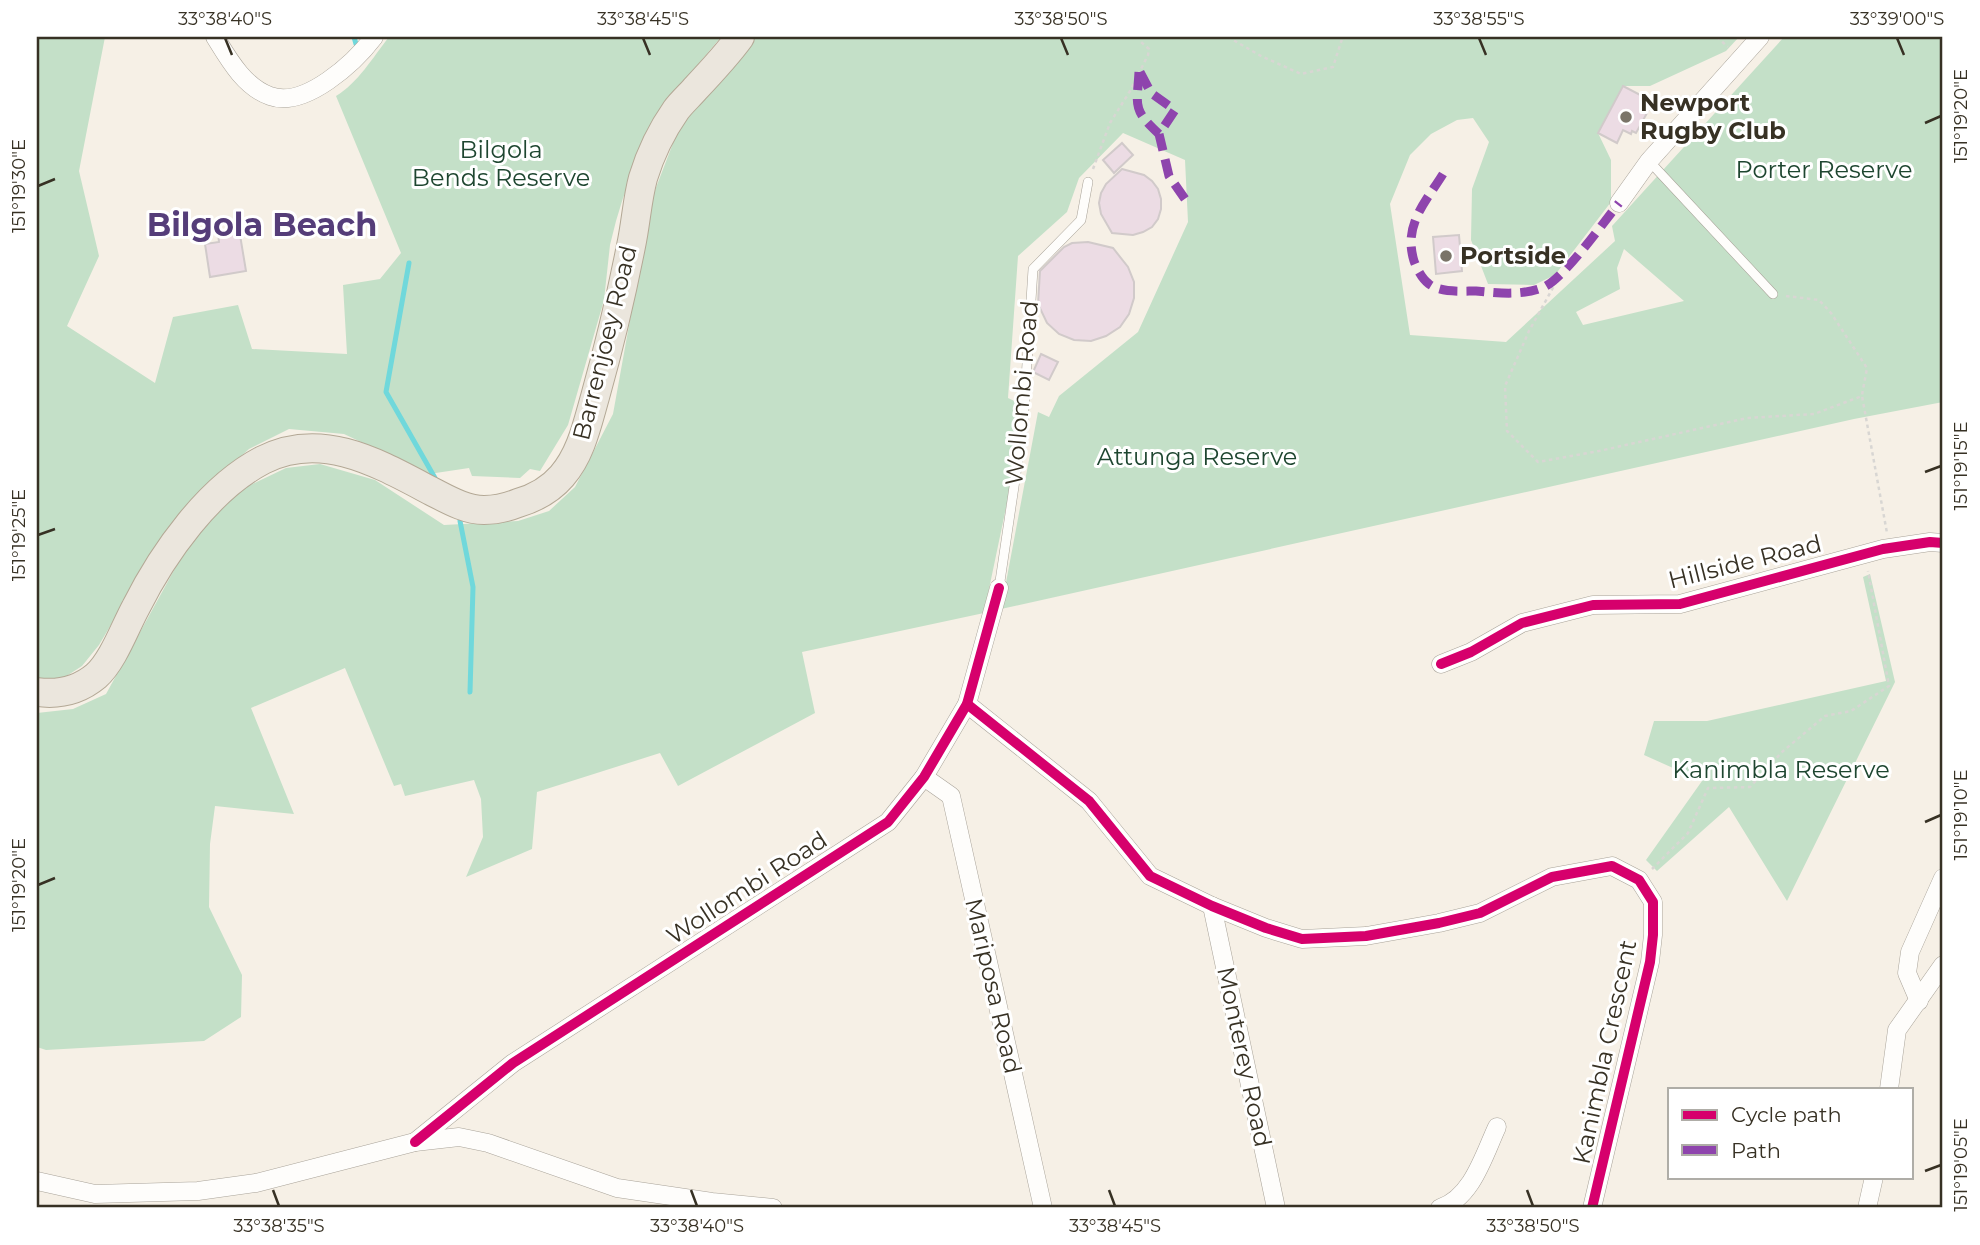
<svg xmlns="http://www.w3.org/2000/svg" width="1980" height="1245" font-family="Montserrat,sans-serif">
  <rect width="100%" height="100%" fill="#f6f0e6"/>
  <g fill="#c4e0c8" fill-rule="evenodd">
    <path d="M37 37H105L79 171 99 256 67 326 155 383 173 317 238 305 252 349 347 354 343 285 380 279 401 253 336 96C358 83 373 57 389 37H721L668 100 653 121 623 198 616 221 610 245 604 300 568 425 540 471 530 469 520 478 472 476 469 468 429 474 344 434 289 429 249 449 209 485 158 545 99 645 82 666 62 679H37Z"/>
    <path d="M749 37H1739L1726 51 1650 86H1623L1598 133 1611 160V202L1555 275 1534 285 1488 284 1471 240 1472 189 1489 142 1473 118 1457 120 1431 134 1410 155 1390 204 1410 335 1506 342 1615 241 1612 226 1784 37H1943V402L1854 419 1001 609 1038 412 1049 417 1059 396 1138 332 1188 222 1185 160 1123 133 1079 178 1067 212 1018 256 1008 398 1027 407 984 613 802 652 815 713 678 786 660 753 537 792 532 849 466 877 483 837 481 799 474 780 405 796 401 784 394 786 345 668 251 708 294 814 215 806 210 844 209 907 242 975 241 1017 204 1041 46 1050 37 1047V713L73 709 106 694 178 563 204 522 246 487 286 468 320 464 375 480 444 525 518 521 549 511 575 487 613 414 652 198 680 125ZM1624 249 1684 301 1583 325 1576 312 1620 289 1617 268Z"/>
    <polygon points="1870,574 1895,682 1787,901 1729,807 1657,871 1646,860 1702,781 1644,755 1654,721 1707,721 1886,681 1863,577"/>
  </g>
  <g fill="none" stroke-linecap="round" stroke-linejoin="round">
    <g stroke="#70d8db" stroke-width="5">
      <polyline points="354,37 356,44"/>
      <polyline points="409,263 386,392 435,478"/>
      <polyline points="460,521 473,587 470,692"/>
    </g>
  </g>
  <g fill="#ecdce4" stroke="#d1caca" stroke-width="2">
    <polygon points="1623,86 1648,99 1647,102 1652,104 1636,133 1632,131 1631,134 1623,130 1617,143 1598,133"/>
    <polygon points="1122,143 1133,155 1114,173 1103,160"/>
    <polygon points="1122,169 1144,175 1152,181 1158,189 1161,199 1161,209 1158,219 1152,227 1143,232 1133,235 1112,233 1101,214 1099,203 1101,193 1106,184"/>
    <polygon points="239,229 246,271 210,277 205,244 219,242 218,233"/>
    <polygon points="1459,235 1462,271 1436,274 1433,237"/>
    <polygon points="1088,242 1113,248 1128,267 1134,282 1134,298 1129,314 1120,327 1106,336 1091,341 1074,340 1059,334 1047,323 1038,304 1040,271 1064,247 1072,243"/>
    <polygon points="1041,354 1058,362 1049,380 1033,372"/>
  </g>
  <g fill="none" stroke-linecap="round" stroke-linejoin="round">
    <g stroke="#a9a399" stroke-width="10">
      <g id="lane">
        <polyline points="1649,161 1773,294"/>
        <polyline points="999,588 1023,426 1033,269 1081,220 1088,182"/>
      </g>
    </g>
    <g stroke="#a9a399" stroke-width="19">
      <g id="street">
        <path d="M215 37C228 58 244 87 270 96 305 109 355 62 374 37"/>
        <polyline points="1619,203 1649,161 1760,37"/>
        <polyline points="1441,664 1471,652 1522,623 1593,605 1680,604 1883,549 1930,542 1943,543"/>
        <polyline points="967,704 1089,801 1150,876 1212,906 1266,928 1302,939 1366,936 1439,923 1480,913 1552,877 1612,866 1639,880 1653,902 1653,935 1650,962 1592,1208"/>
        <polyline points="924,777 951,796 1043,1208"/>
        <polyline points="1212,906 1276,1208"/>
        <polyline points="1919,1001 1907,973 1910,952 1943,878"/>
        <polyline points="1889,1089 1897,1030 1943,965"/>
        <polyline points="415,1142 513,1063 888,822 924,777 967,704 999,588"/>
        <polyline points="37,1181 95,1194 198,1191 256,1183 415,1142 459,1137 488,1143 617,1188 712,1202 773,1208"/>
        <path d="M1440 1208C1472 1198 1484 1155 1497 1127"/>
        <polyline points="1867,1208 1874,1177"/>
      </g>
    </g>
    <g stroke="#b3a895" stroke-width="30">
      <path id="primary" d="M37 692C59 695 78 691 96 676 113 661 125 627 136 607 163 553 209 488 263 460 322 430 378 463 431 491 447 499 465 510 484 510 495 510 508 507 518 503 535 498 550 490 562 476 581 454 587 425 595 397 609 347 621 297 631 246 636 223 637 200 643 178 650 155 662 130 676 110 681 103 689 96 695 89 711 72 727 55 740 37"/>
    </g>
    <g stroke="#d8d6d3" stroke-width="2.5" stroke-dasharray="3.5 3.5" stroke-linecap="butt">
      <polyline points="1228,37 1261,56 1301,74 1333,67 1342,39 1351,37"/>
      <polyline points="1717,37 1728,47"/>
      <polyline points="1093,169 1110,123 1130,91 1148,55 1149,49 1141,42 1140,37"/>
      <polyline points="1560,275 1529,331 1505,386 1507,431 1538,462 1599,451 1747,418 1814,414 1862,396 1887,533"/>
      <polyline points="1786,296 1819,300 1831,313 1867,368 1862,395"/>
      <polyline points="1652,869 1688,833 1708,788 1750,787 1782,752 1825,716 1851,711 1889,686 1868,571"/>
    </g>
    <use href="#lane" stroke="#fefdfb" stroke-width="9"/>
    <use href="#street" stroke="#fefdfb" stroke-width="18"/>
    <use href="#primary" stroke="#ebe6dd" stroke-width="28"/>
    <g stroke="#8e44ad" stroke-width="9" stroke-dasharray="18 9" stroke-linecap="butt">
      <path d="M1139 72C1137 107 1132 109 1159 134"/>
      <polyline points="1140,72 1151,93 1175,110 1159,134 1169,176 1185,199"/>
      <path d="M1443 174C1425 203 1403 225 1414 261 1417 269 1422 279 1429 284 1441 293 1461 291 1476 291 1499 293 1522 296 1544 287 1565 277 1603 223 1619 203"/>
    </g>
    <g stroke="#fff" stroke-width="15">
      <g id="cycleway">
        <polyline points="1441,664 1471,652 1522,623 1593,605 1680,604 1883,549 1930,542 1943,543"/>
        <polyline points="967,704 1089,801 1150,876 1212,906 1266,928 1302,939 1366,936 1439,923 1480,913 1552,877 1612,866 1639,880 1653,902 1653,935 1650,962 1592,1208"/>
        <polyline points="415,1142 513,1063 888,822 924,777 967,704 999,588"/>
      </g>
    </g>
    <use href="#cycleway" stroke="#d6006c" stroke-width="10"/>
  </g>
  <path fill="none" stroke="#373124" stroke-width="2.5" d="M225 38 232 55M643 38 650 55M1061 38 1068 55M1479 38 1486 55M1897 38 1904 55M1925 123 1941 116M38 186 55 179M1925 472 1941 466M38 535 55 529M1925 822 1941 815M38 885 55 878M1925 1171 1941 1165M273 1190 279 1206M691 1190 697 1206M1109 1190 1115 1206M1527 1190 1533 1206"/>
  <g fill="#7a7468" stroke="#fff" stroke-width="2.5">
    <circle cx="1626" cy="117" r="7"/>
    <circle cx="1446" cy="256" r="7"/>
  </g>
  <g text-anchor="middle" stroke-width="6" stroke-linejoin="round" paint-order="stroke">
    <g font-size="24" font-weight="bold" fill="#373124" stroke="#fff" text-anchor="start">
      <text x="1640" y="111">Newport<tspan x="1640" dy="28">Rugby Club</tspan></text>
      <text x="1460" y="264">Portside</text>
    </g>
    <g font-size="24" fill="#1e4630" stroke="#fff">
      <text x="501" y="158">Bilgola<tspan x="501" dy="28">Bends Reserve</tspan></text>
      <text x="1824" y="178">Porter Reserve</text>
      <text x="1197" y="465">Attunga Reserve</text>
      <text x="1781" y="778">Kanimbla Reserve</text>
    </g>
    <g font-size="24" fill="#373124" stroke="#fff">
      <text transform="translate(605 343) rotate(-76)" y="8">Barrenjoey Road</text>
      <text transform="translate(1022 393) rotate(-85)" y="8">Wollombi Road</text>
      <text transform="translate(1745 562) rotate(-14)" y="8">Hillside Road</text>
      <text transform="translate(747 888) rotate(-33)" y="8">Wollombi Road</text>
      <text transform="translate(993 986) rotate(77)" y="8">Mariposa Road</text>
      <text transform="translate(1605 1052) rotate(-78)" y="8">Kanimbla Crescent</text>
      <text transform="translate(1244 1057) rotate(78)" y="8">Monterey Road</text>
    </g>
    <g font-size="32" font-weight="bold" fill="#553d79" stroke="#fff">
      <text x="262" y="236">Bilgola Beach</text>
    </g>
  </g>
  <rect width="1980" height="1245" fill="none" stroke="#ffffff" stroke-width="77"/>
  <rect x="1668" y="1088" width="245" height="91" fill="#ffffff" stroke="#afada7" stroke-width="2"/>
  <rect x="1682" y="1110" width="35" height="10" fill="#d6006c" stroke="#afada7" stroke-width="2"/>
  <text x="1731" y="1122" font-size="21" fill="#373124">Cycle path</text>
  <rect x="1682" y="1145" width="35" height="10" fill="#8e44ad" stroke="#afada7" stroke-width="2"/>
  <text x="1731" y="1158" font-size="21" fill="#373124">Path</text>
  <rect x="38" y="38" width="1903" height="1168" fill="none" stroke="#373124" stroke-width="2.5"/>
  <g font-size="18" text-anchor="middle" fill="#373124">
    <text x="225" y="25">33°38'40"S</text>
    <text x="643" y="25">33°38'45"S</text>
    <text x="1061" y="25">33°38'50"S</text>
    <text x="1479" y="25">33°38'55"S</text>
    <text x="1897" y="25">33°39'00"S</text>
    <text transform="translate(1961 116) rotate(-90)" y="6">151°19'20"E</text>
    <text transform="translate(19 186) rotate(-90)" y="6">151°19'30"E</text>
    <text transform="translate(1961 466) rotate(-90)" y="6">151°19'15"E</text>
    <text transform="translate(19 535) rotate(-90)" y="6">151°19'25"E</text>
    <text transform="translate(1961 815) rotate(-90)" y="6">151°19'10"E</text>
    <text transform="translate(19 885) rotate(-90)" y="6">151°19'20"E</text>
    <text transform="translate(1961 1165) rotate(-90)" y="6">151°19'05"E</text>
    <text x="279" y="1232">33°38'35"S</text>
    <text x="697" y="1232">33°38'40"S</text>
    <text x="1115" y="1232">33°38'45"S</text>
    <text x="1533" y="1232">33°38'50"S</text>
  </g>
</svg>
